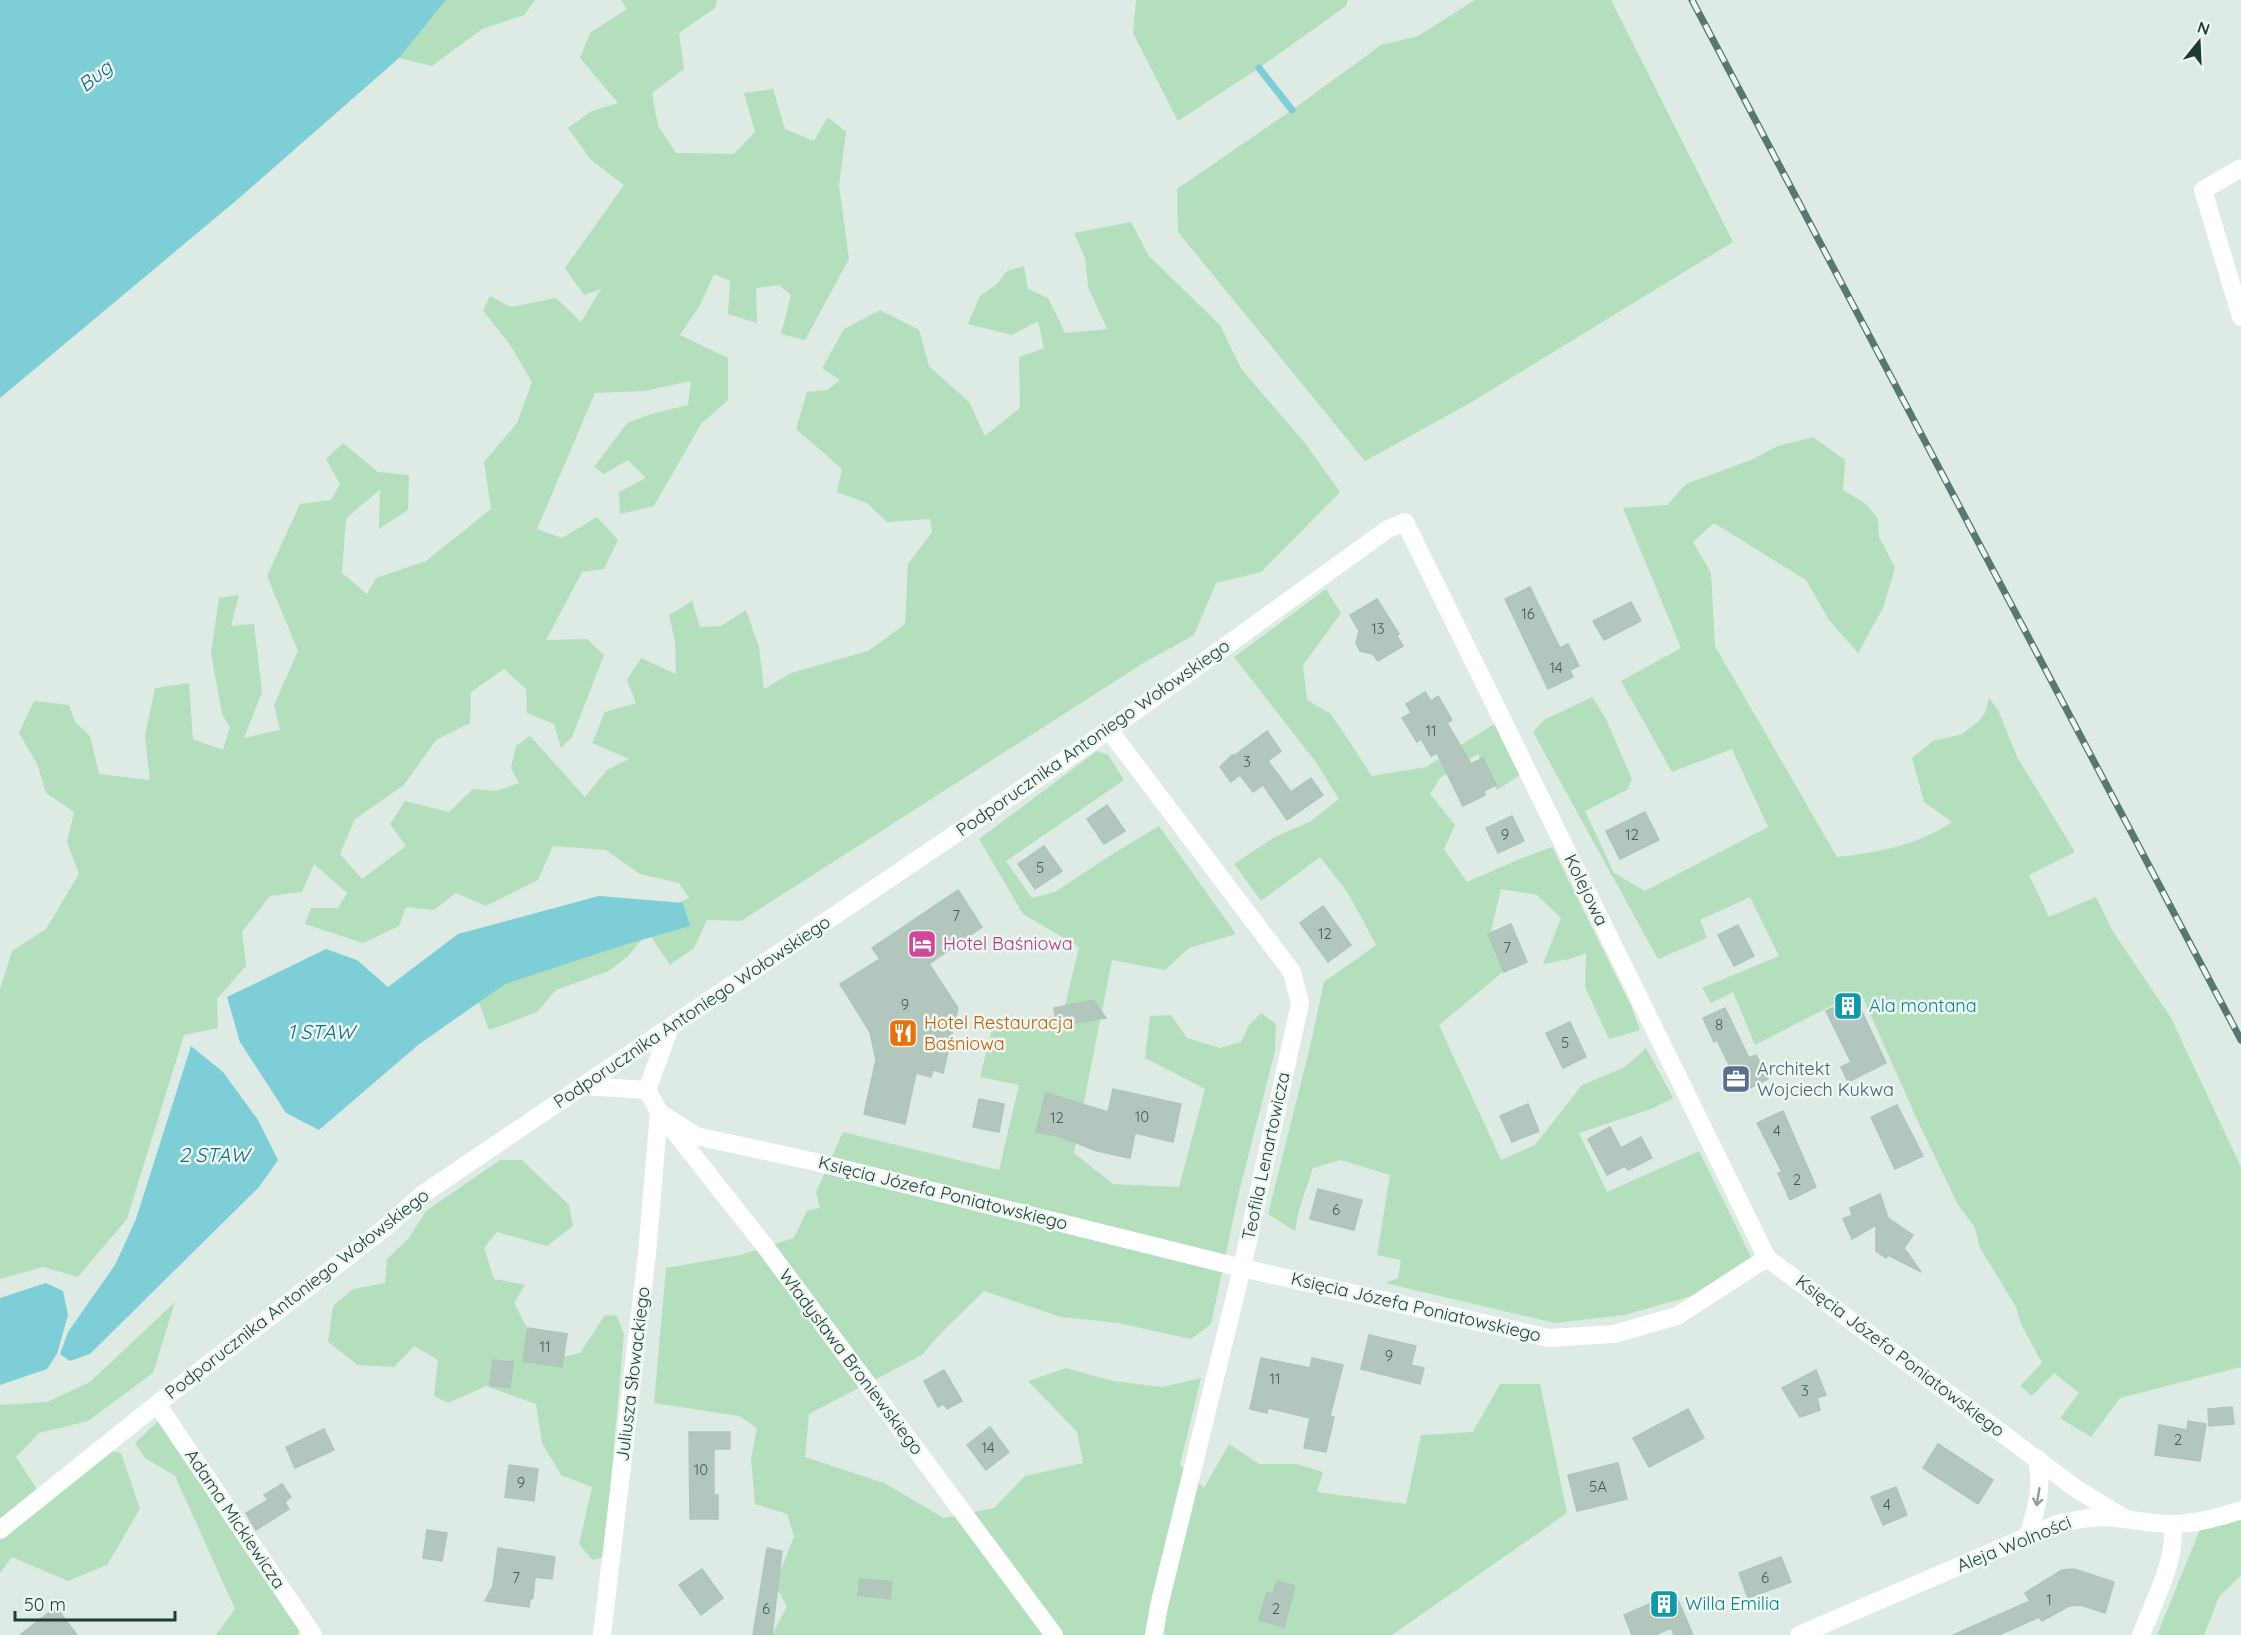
<svg xmlns="http://www.w3.org/2000/svg" width="2241" height="1635" font-family="Quicksand,sans-serif">
  <rect width="100%" height="100%" fill="#ddebe4"/>
  <g fill="#b3dfbd">
    <polygon points="446,0 535,0 524,15 482,29 432,66 399,58"/>
    <polygon points="621,0 717,0 715,8 679,33 684,69 652,93 658,126 676,153 734,154 755,132 744,93 773,89 785,129 814,141 828,117 846,132 839,185 849,259 805,340 781,334 791,295 779,285 756,288 757,323 728,314 730,281 714,274 700,305 680,335 728,358 728,400 701,424 654,506 620,514 619,492 646,478 628,460 604,474 594,467 627,423 651,414 688,405 691,381 644,391 595,393 537,529 562,538 597,517 618,540 604,569 582,572 546,640 587,639 604,655 572,737 561,748 554,724 527,713 526,689 504,669 471,692 470,723 436,740 404,785 355,819 340,854 362,879 406,846 390,824 405,801 449,812 473,789 496,791 519,783 511,768 516,746 530,736 585,797 607,770 629,759 592,743 605,712 636,703 627,680 641,658 676,674 675,641 669,615 692,601 700,627 721,626 746,610 759,647 764,689 791,673 868,651 905,624 908,564 932,532 930,519 887,522 867,503 837,492 842,469 796,429 807,392 827,390 840,380 822,368 844,329 880,310 919,330 929,366 969,402 985,436 1020,408 1019,357 1044,348 1038,321 1012,335 968,324 980,296 997,284 1007,271 1024,266 1028,289 1048,298 1065,333 1107,329 1088,287 1085,258 1074,233 1131,222 1149,256 1220,325 1242,370 1305,443 1340,492 1261,572 1216,583 1194,635 1145,662 741,921 707,920 694,948 670,965 648,932 627,957 609,971 556,990 537,1012 489,1030 472,984 620,929 689,898 679,883 640,874 606,850 553,846 538,880 486,906 456,893 434,910 406,907 399,926 363,943 305,924 311,908 338,908 347,893 314,864 302,892 270,896 242,932 246,966 217,999 218,1028 184,1035 127,1219 78,1277 43,1267 0,1279 0,989 12,951 46,929 79,874 67,842 74,812 46,793 38,766 19,733 34,701 69,705 75,722 90,736 99,774 150,780 145,736 155,688 189,683 193,739 223,750 230,727 222,714 211,653 219,598 239,595 231,626 254,624 262,692 244,738 280,730 274,705 298,651 267,576 300,504 331,500 340,484 326,459 343,443 378,472 409,475 408,510 379,529 380,490 346,518 342,573 367,594 376,578 426,561 491,509 484,462 517,423 532,382 509,343 483,311 490,296 511,307 556,298 581,322 601,289 584,295 565,268 624,185 591,160 568,128 590,112 618,103 580,58 590,33 627,9"/>
    <polygon points="1136,0 1348,0 1346,6 1259,68 1178,121 1133,33"/>
    <polygon points="1475,0 1611,0 1733,242 1470,403 1365,461 1178,232 1177,189 1292,110 1381,45 1418,36"/>
    <path d="M1813 437 1845 460 1843 490 1866 504 1878 519 1879 537 1895 568 1883 608 1858 653 1829 620 1806 580 1714 523 1693 542 1711 573 1715 646 1837 857C1877 853 1918 845 1952 822L1924 802 1912 758 1933 741 1962 734 1979 721 1986 711 1989 698 1998 710 2017 757 2075 852 2029 875 2049 917 2096 897 2112 930 2171 1018 2241 1167V1367L2120 1398 2091 1437 2060 1418 2079 1393 2054 1373 2032 1396 2020 1386 2042 1363 2021 1324 2016 1307 1980 1248 1975 1228 1957 1203 1915 1115 1860 991 1755 1045 1733 992 1711 1003 1702 988 1779 956 1750 897 1700 920 1707 938 1658 959 1533 732 1544 720 1592 697 1606 719 1632 779 1627 790 1585 811 1614 873 1645 891 1768 827 1732 749 1672 772 1621 681 1681 648 1623 508 1667 505 1686 484 1753 459 1778 446Z"/>
    <polygon points="1326,589 1341,613 1303,665 1307,700 1331,714 1372,776 1426,767 1496,723 1520,775 1497,790 1478,754 1440,778 1430,794 1455,825 1444,849 1467,882 1522,858 1552,847 1631,1006 1640,1030 1609,1039 1585,987 1586,953 1570,959 1543,964 1561,918 1537,895 1501,889 1490,935 1510,966 1439,1025 1501,1160 1535,1145 1582,1085 1625,1067 1646,1048 1673,1098 1651,1109 1579,1133 1607,1192 1699,1151 1751,1257 1692,1296 1624,1315 1555,1323 1385,1283 1398,1278 1401,1260 1377,1255 1390,1175 1341,1160 1313,1168 1299,1210 1295,1231 1268,1214 1310,1047 1324,982 1376,945 1348,893 1320,857 1261,901 1234,864 1273,838 1311,821 1339,799 1315,761 1234,657"/>
    <polygon points="1097,751 1108,755 1124,780 1006,861 1032,898 1055,892 1111,855 1159,826 1236,934 1189,948 1165,970 1112,960 1074,1153 1113,1184 1179,1187 1205,1089 1145,1058 1150,1016 1171,1015 1187,1038 1220,1048 1241,1042 1249,1025 1261,1013 1276,1024 1275,1051 1239,1192 1211,1324 1191,1339 1118,1323 1061,1317 984,1291 941,1333 922,1355 809,1414 805,1457 884,1483 944,1518 994,1508 1025,1476 1083,1463 1077,1432 1028,1381 1066,1368 1113,1381 1162,1387 1201,1378 1180,1465 1204,1488 1229,1444 1259,1464 1296,1464 1323,1472 1317,1492 1406,1504 1421,1435 1473,1432 1500,1384 1540,1384 1567,1513 1392,1635 772,1635 787,1606 775,1585 794,1536 787,1514 755,1504 751,1459 757,1428 739,1416 654,1403 666,1268 740,1255 794,1238 807,1211 820,1208 816,1192 843,1132 999,1170 1019,1085 980,1077 992,1028 1063,1014 1079,947 1023,914 979,839"/>
    <polygon points="500,1160 522,1160 569,1205 573,1226 547,1246 497,1232 484,1248 494,1279 525,1285 514,1303 532,1337 542,1362 580,1353 605,1315 617,1316 624,1334 604,1557 592,1560 579,1544 592,1487 561,1475 542,1443 536,1404 486,1386 448,1403 434,1396 438,1360 414,1346 394,1367 358,1365 328,1342 333,1306 353,1289 385,1283 387,1259 408,1239 426,1211"/>
    <polygon points="175,1302 153,1373 88,1421 39,1433 16,1457 40,1494 104,1450 121,1453 140,1509 107,1565 68,1581 12,1557 0,1573 0,1405 47,1402 90,1382"/>
    <polygon points="158,1421 299,1630 298,1635 216,1635 235,1609 175,1476 145,1458 135,1443"/>
    <polygon points="2241,1516 2241,1575 2219,1597 2204,1635 2157,1635 2201,1527"/>
  </g>
  <g fill="#7eced7">
    <polygon points="0,0 446,0 399,58 238,199 0,398"/>
    <polygon points="599,896 683,903 690,926 624,945 505,984 418,1045 319,1130 286,1113 240,1042 227,997 326,949 357,960 388,987 458,934"/>
    <polygon points="191,1046 223,1072 258,1120 278,1160 259,1187 90,1354 70,1361 60,1354 68,1332 115,1265 136,1219"/>
    <polygon points="46,1283 63,1291 68,1315 57,1354 47,1369 0,1385 0,1298"/>
  </g>
  <g fill="none" stroke-linecap="round" stroke-linejoin="round">
    <polyline stroke="#7eced7" stroke-width="7" points="1259,68 1292,110"/>
  </g>
  <g fill="#b2c6bd" stroke="#afc5bb" stroke-width="1.5">
    <polygon points="1530,587 1560,648 1568,644 1579,666 1570,670 1573,677 1548,689 1505,599"/>
    <polygon points="1377,599 1399,634 1397,636 1403,646 1378,661 1373,654 1360,651 1356,643 1359,631 1350,615"/>
    <polygon points="1631,602 1641,621 1604,640 1593,621"/>
    <polygon points="1425,692 1431,701 1438,696 1452,720 1447,723 1471,764 1483,758 1496,785 1484,791 1485,795 1463,806 1437,753 1431,756 1421,739 1417,742 1402,718 1411,713 1406,704"/>
    <polygon points="1267,731 1281,751 1268,761 1291,792 1311,778 1323,795 1287,820 1263,785 1253,792 1240,775 1231,782 1220,767 1232,755 1235,755"/>
    <polygon points="1107,805 1125,831 1104,844 1087,819"/>
    <polygon points="1645,812 1659,840 1620,859 1606,831"/>
    <polygon points="1512,816 1524,841 1498,853 1486,828"/>
    <polygon points="1044,846 1062,871 1035,889 1018,864"/>
    <polygon points="958,890 982,927 929,964 958,1008 943,1073 933,1070 931,1077 916,1073 905,1124 864,1114 876,1060 870,1032 840,984 880,959 872,948"/>
    <polygon points="1323,906 1351,945 1328,962 1300,923"/>
    <polygon points="1511,924 1527,962 1504,972 1488,934"/>
    <polygon points="1738,925 1754,956 1734,966 1718,935"/>
    <polygon points="1855,997 1886,1063 1848,1082 1841,1067 1851,1062 1826,1011"/>
    <polygon points="1093,1000 1106,1018 1057,1026 1054,1008"/>
    <polygon points="1725,1008 1749,1058 1756,1055 1768,1079 1742,1092 1717,1040 1714,1042 1703,1018"/>
    <polygon points="1570,1022 1586,1057 1563,1068 1546,1033"/>
    <polygon points="1113,1089 1181,1104 1173,1142 1135,1133 1130,1158 1097,1151 1059,1136 1036,1132 1046,1093 1108,1112"/>
    <polygon points="979,1099 1004,1104 999,1132 973,1127"/>
    <polygon points="1528,1104 1539,1131 1512,1142 1500,1116"/>
    <polygon points="1897,1105 1923,1156 1895,1169 1871,1117"/>
    <polygon points="1783,1111 1816,1187 1790,1200 1778,1173 1782,1172 1757,1123"/>
    <polygon points="1610,1127 1621,1148 1641,1137 1652,1158 1628,1170 1625,1166 1607,1175 1588,1139"/>
    <polygon points="1318,1189 1362,1200 1354,1230 1310,1219"/>
    <polygon points="1880,1194 1888,1218 1913,1235 1904,1248 1921,1272 1888,1255 1886,1258 1876,1251 1876,1225 1852,1239 1843,1219 1852,1215 1850,1208"/>
    <polygon points="528,1328 567,1334 562,1367 523,1361"/>
    <polygon points="1369,1335 1416,1346 1411,1365 1424,1368 1420,1384 1361,1369"/>
    <polygon points="1261,1358 1310,1368 1312,1358 1343,1365 1330,1416 1334,1417 1326,1452 1304,1448 1310,1418 1268,1408 1267,1413 1250,1409"/>
    <polygon points="493,1360 513,1362 510,1388 490,1385"/>
    <polygon points="944,1370 962,1401 947,1409 944,1404 938,1407 924,1381"/>
    <polygon points="1816,1370 1826,1395 1817,1398 1820,1410 1800,1417 1782,1388"/>
    <polygon points="2232,1407 2234,1424 2209,1426 2208,1409"/>
    <polygon points="1688,1409 1704,1438 1649,1467 1633,1438"/>
    <polygon points="2188,1421 2206,1424 2200,1461 2155,1455 2159,1425 2187,1430"/>
    <polygon points="990,1427 1009,1452 986,1470 967,1445"/>
    <polygon points="324,1429 334,1450 295,1468 286,1447"/>
    <polygon points="689,1432 730,1432 730,1449 714,1449 714,1495 718,1495 718,1519 690,1519"/>
    <polygon points="1938,1444 1993,1480 1978,1504 1923,1468"/>
    <polygon points="1618,1463 1627,1499 1577,1511 1568,1475"/>
    <polygon points="509,1465 538,1469 534,1501 505,1497"/>
    <polygon points="282,1484 291,1497 285,1502 289,1509 256,1530 246,1513 268,1500 264,1495"/>
    <polygon points="1896,1487 1907,1515 1883,1525 1871,1497"/>
    <polygon points="427,1530 447,1533 442,1561 423,1558"/>
    <polygon points="498,1548 555,1557 552,1579 535,1577 533,1598 530,1600 529,1607 485,1601 493,1586"/>
    <polygon points="767,1548 782,1551 772,1635 753,1635"/>
    <polygon points="1781,1557 1791,1582 1748,1598 1739,1573"/>
    <polygon points="702,1569 723,1598 701,1615 679,1585"/>
    <polygon points="2074,1569 2114,1582 2105,1613 2081,1605 2069,1606 2042,1621 2039,1617 1999,1635 1953,1635 2030,1601 2025,1593 2062,1570"/>
    <polygon points="860,1579 892,1582 890,1599 858,1595"/>
    <polygon points="1277,1581 1295,1586 1284,1627 1259,1620 1267,1592 1273,1594"/>
    <polygon points="1675,1593 1693,1635 1674,1635 1671,1628 1655,1635 1632,1635 1624,1615"/>
    <polygon points="56,1607 77,1635 20,1635 43,1617"/>
  </g>
  <g fill="none" stroke-linecap="round" stroke-linejoin="round">
    <g stroke="#fff" stroke-width="18">
      <polyline points="2241,168 2203,190 2241,317"/>
      <polyline points="1109,730 1292,972 1300,1003 1242,1268 1159,1606 1154,1635"/>
      <polyline points="583,1086 647,1090 659,1112 764,1245 1054,1635"/>
      <polyline points="647,1090 670,1027"/>
      <polyline points="659,1112 696,1136 816,1162 1242,1268 1549,1338 1614,1334 1677,1316 1767,1258"/>
      <polyline points="157,1404 313,1635"/>
      <polyline points="0,1530 157,1404 386,1227 423,1194 1109,730 1388,529 1405,522 1767,1258 2078,1490 2126,1519"/>
      <path d="M2028 1536C2037 1506 2043 1490 2037 1458"/>
      <polyline points="602,1635 647,1254 659,1112"/>
      <path d="M2141 1635C2153 1603 2178 1558 2172 1524"/>
    </g>
    <path stroke="#fff" stroke-width="18" d="M1799 1635 2057 1524C2072 1521 2087 1517 2103 1517 2126 1518 2149 1524 2173 1524 2196 1524 2219 1517 2241 1510"/>
    <g stroke="#57786e" stroke-width="7">
      <polyline id="rail" points="1692,0 2241,1040"/>
    </g>
    <use href="#rail" stroke="#eef7f2" stroke-width="4.5" stroke-dasharray="14" stroke-linecap="butt"/>
  </g>
  <defs><path id="oneway-shaft" d="M-6 0H5M1.5-3L5.5 0L1.5 3" fill="none" stroke-width="1.6" stroke-linecap="round" stroke-linejoin="round" transform="scale(1.5)"/></defs>
  <use stroke="#8e9e98" href="#oneway-shaft" transform="translate(2038 1497) rotate(99)"/>
  <defs>
    <g id="hotel-square" transform="scale(1.5)"><rect x="-9" y="-9" width="18" height="18" rx="4" fill="#d1479c" stroke="#eef7f2"/><path d="M-6-4.5h1.5V1H6V5H4.5V3h-9V5H-6ZM-4 0a1.8 1.8 0 1 1 3.6 0ZM.5 0V-2.5h3Q6-2.5 6 0Z" fill="#fff"/></g>
    <g id="building-square" transform="scale(1.5)"><rect x="-9" y="-9" width="18" height="18" rx="4" fill="#0f9aa8" stroke="#eef7f2"/><path d="M-4-6H4V6H1V3H-1V6H-4ZM-2.5-4.3h1.7v1.8h-1.7ZM.8-4.3h1.7v1.8H.8ZM-2.5-1h1.7V.8h-1.7ZM.8-1h1.7V.8H.8Z" fill="#fff"/></g>
    <g id="restaurant-square" transform="scale(1.5)"><rect x="-9" y="-9" width="18" height="18" rx="4" fill="#e8710a" stroke="#eef7f2"/><path d="M-5-6h1v4h1v-4h1v4h1v-4h1v5L-1.5 .5V6h-2V.5L-5-1ZM5-6V6H3V1.5H1.5Q1.5-4 5-6Z" fill="#fff"/></g>
    <g id="office-square" transform="scale(1.5)"><rect x="-9" y="-9" width="18" height="18" rx="4" fill="#5c6f8a" stroke="#eef7f2"/><path d="M-6-3h4V-5.5h4V-3h4V5H-6ZM-1-4.5V-3h2v-1.5ZM-6 0V1H6V0Z" fill="#fff"/></g>
  </defs>
  <g fill-rule="evenodd">
    <use href="#hotel-square" x="922" y="944"/>
    <use href="#building-square" x="1848" y="1006"/>
    <use href="#restaurant-square" x="903" y="1033"/>
    <use href="#office-square" x="1736" y="1079"/>
    <use href="#building-square" x="1664" y="1604"/>
  </g>
  <g text-anchor="middle" stroke-width="5" stroke-linejoin="round" paint-order="stroke">
    <g font-size="15" fill="#425e55">
      <text x="1528" y="619">16</text>
      <text x="1378" y="634">13</text>
      <text x="1556" y="673">14</text>
      <text x="1431" y="736">11</text>
      <text x="1247" y="767">3</text>
      <text x="1505" y="840">9</text>
      <text x="1632" y="840">12</text>
      <text x="1040" y="873">5</text>
      <text x="956" y="921">7</text>
      <text x="1325" y="939">12</text>
      <text x="1507" y="953">7</text>
      <text x="905" y="1010">9</text>
      <text x="1719" y="1030">8</text>
      <text x="1565" y="1048">5</text>
      <text x="1142" y="1122">10</text>
      <text x="1057" y="1123">12</text>
      <text x="1777" y="1136">4</text>
      <text x="1797" y="1185">2</text>
      <text x="1336" y="1215">6</text>
      <text x="545" y="1352">11</text>
      <text x="1389" y="1361">9</text>
      <text x="1275" y="1384">11</text>
      <text x="1805" y="1396">3</text>
      <text x="2178" y="1445">2</text>
      <text x="988" y="1453">14</text>
      <text x="701" y="1475">10</text>
      <text x="521" y="1488">9</text>
      <text x="1598" y="1492">5A</text>
      <text x="1887" y="1510">4</text>
      <text x="516" y="1583">7</text>
      <text x="1765" y="1583">6</text>
      <text x="2049" y="1605">1</text>
      <text x="766" y="1614">6</text>
      <text x="1276" y="1614">2</text>
    </g>
    <g font-size="18" fill="#1d3c32" stroke="#eef7f2">
      <text transform="translate(1093 738) rotate(-35)" y="6">Podporucznika Antoniego Wołowskiego</text>
      <text transform="translate(1586 890) rotate(64)" y="6">Kolejowa</text>
      <text transform="translate(692 1012) rotate(-34)" y="6">Podporucznika Antoniego Wołowskiego</text>
      <text transform="translate(1266 1156) rotate(-78)" y="6">Teofila Lenartowicza</text>
      <text transform="translate(943 1193) rotate(14)" y="6">Księcia Józefa Poniatowskiego</text>
      <text transform="translate(297 1294) rotate(-38)" y="6">Podporucznika Antoniego Wołowskiego</text>
      <text transform="translate(1416 1307) rotate(13)" y="6">Księcia Józefa Poniatowskiego</text>
      <text transform="translate(1900 1356) rotate(37)" y="6">Księcia Józefa Poniatowskiego</text>
      <text transform="translate(851 1362) rotate(53)" y="6">Władysława Broniewskiego</text>
      <text transform="translate(633 1374) rotate(-83)" y="6">Juliusza Słowackiego</text>
      <text transform="translate(235 1519) rotate(56)" y="6">Adama Mickiewicza</text>
      <text transform="translate(2014 1544) rotate(-22)" y="6">Aleja Wolności</text>
    </g>
    <g font-size="18" fill="#b23c85" stroke="#eef7f2" text-anchor="start">
      <text x="943" y="950">Hotel Baśniowa</text>
    </g>
    <g font-size="18" fill="#0d838f" stroke="#eef7f2" text-anchor="start">
      <text x="1869" y="1012">Ala montana</text>
      <text x="1685" y="1610">Willa Emilia</text>
    </g>
    <g font-size="18" fill="#c56008" stroke="#eef7f2" text-anchor="start">
      <text x="924" y="1029">Hotel Restauracja<tspan x="924" dy="21">Baśniowa</tspan></text>
    </g>
    <g font-size="18" fill="#4e5e75" stroke="#eef7f2" text-anchor="start">
      <text x="1757" y="1075">Architekt<tspan x="1757" dy="21">Wojciech Kukwa</tspan></text>
    </g>
    <g font-size="20" font-style="italic" fill="#11717e" stroke="#eef7f2">
      <text transform="translate(95 76) rotate(-39)" y="7">Bug</text>
      <text x="321" y="1039">1 STAW</text>
      <text x="214" y="1162">2 STAW</text>
    </g>
  </g>
  <g transform="translate(2199 42) rotate(18)" stroke="#eef7f2" stroke-width="4.5" paint-order="stroke">
  <path d="M0-4.5L10 22L0 15L-10 22Z" fill="#1d3c32"/>
  <text y="-9" font-size="16" font-weight="bold" text-anchor="middle" fill="#1d3c32">N</text>
  </g>
  <path d="M15 1611v9h160v-9" fill="none" stroke="#1d3c32" stroke-width="3"/>
  <text x="24" y="1611" font-size="18" fill="#1d3c32" stroke="#eef7f2" stroke-width="4.5" paint-order="stroke">50 m</text>
</svg>
